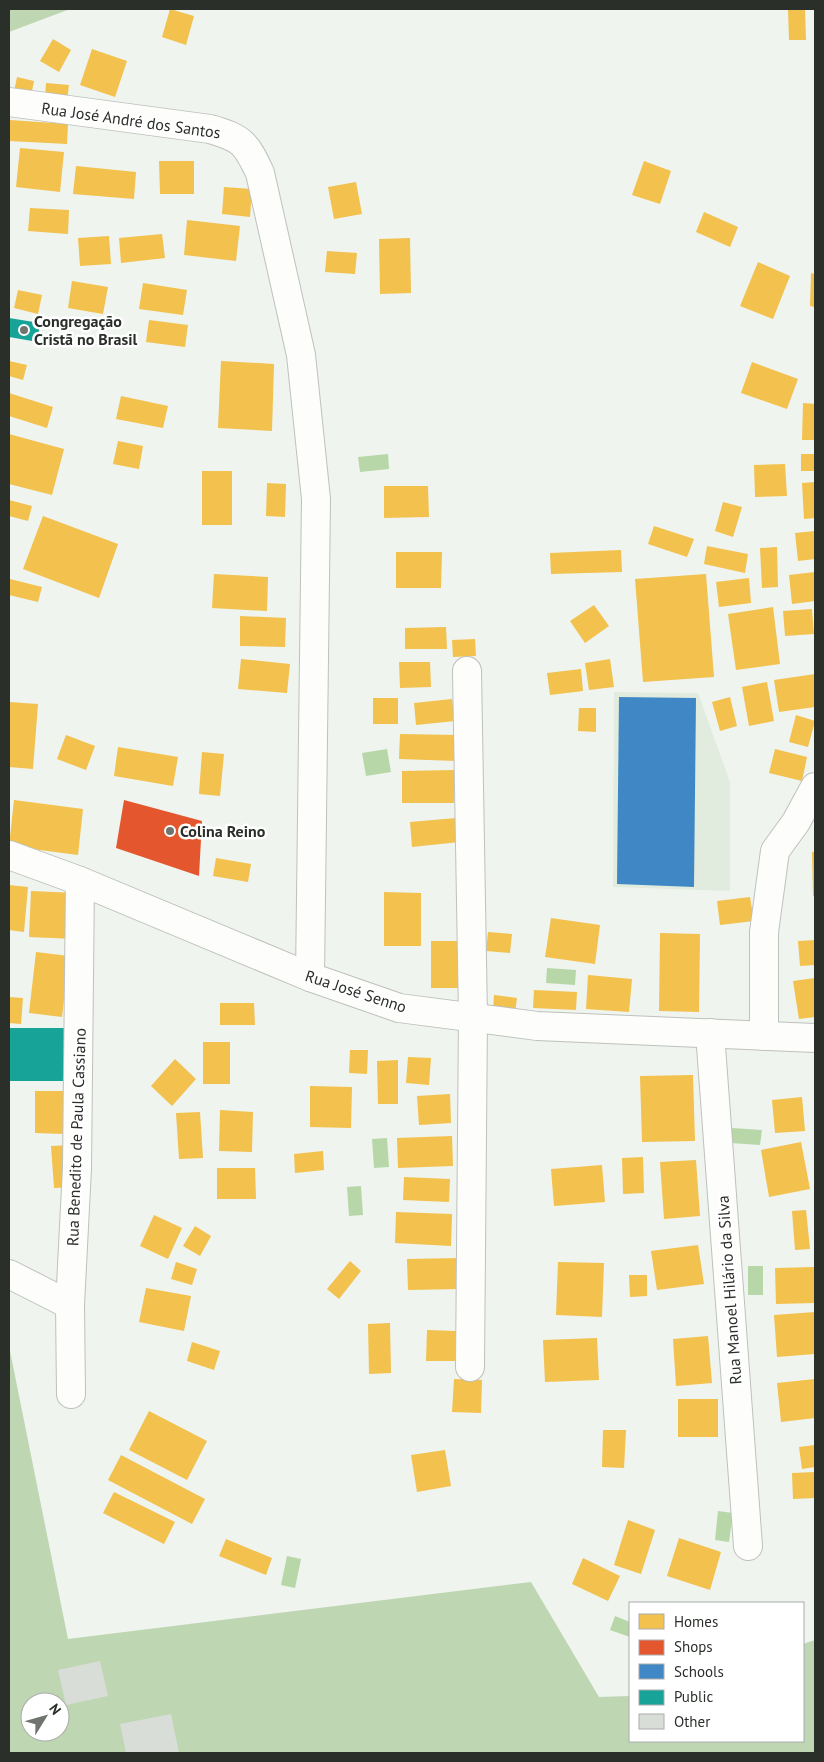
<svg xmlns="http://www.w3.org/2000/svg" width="824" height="1762" font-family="'PT Sans',sans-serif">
  <rect width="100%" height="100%" fill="#eff4ee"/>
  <polygon fill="#e2ecde" points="614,692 698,693 730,782 730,891 613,887"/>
  <g fill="#bed6b2" fill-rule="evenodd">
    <polygon points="9,9 70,9 9,32"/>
    <path d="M9 1346 68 1639 531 1582 599 1697 630 1696V1741H803V1644L815 1640V1753H9ZM30 1702H60V1732H30Z"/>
  </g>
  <g fill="#b8d7a9">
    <polygon points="388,454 389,469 360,472 358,457"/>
    <polygon points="387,749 391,772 366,776 362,753"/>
    <polygon points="547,968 576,970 575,985 546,983"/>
    <polygon points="732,1128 762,1130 760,1145 731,1143"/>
    <polygon points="387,1138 389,1167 374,1168 372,1139"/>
    <polygon points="361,1186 363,1215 349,1216 347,1187"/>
    <rect x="748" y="1266" width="15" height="29"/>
    <polygon points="718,1511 733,1513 729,1542 715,1540"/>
    <polygon points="287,1556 301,1559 295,1588 281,1585"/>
    <polygon points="615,1616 630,1622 630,1637 610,1630"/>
  </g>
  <g fill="#f2c14e">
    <polygon points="170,9 194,16 186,45 162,37"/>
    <polygon points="788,9 805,9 806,40 789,40"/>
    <polygon points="53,39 71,50 59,72 40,61"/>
    <polygon points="92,49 127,61 115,97 80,85"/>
    <polygon points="17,77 34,81 31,96 14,92"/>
    <polygon points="46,83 69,85 67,101 45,98"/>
    <polygon points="10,120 68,124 67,144 9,141"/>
    <polygon points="20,148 64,152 60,192 16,187"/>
    <polygon points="159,161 194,161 194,194 160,194"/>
    <polygon points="644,161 671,171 660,204 632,195"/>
    <polygon points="76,166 136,172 134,199 73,194"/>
    <polygon points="356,182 362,214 334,219 328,187"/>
    <polygon points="224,187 252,189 250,217 222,214"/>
    <polygon points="30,208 69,210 68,234 28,231"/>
    <polygon points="704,212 738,227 730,247 696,232"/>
    <polygon points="187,220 240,226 236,261 184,255"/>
    <polygon points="162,234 165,258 121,263 119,238"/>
    <polygon points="109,236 111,264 80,266 78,238"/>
    <polygon points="410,238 411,293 380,294 379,239"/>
    <polygon points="327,251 357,253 355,274 325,272"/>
    <polygon points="758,262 790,276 773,319 740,306"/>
    <polygon points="811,273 815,274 815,307 810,306"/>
    <polygon points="72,281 108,287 103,314 68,308"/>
    <polygon points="143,283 187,290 183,315 139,309"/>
    <polygon points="18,290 42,295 38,314 14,308"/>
    <polygon points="149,320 188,325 185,347 146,342"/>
    <polygon points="9,361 27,365 23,380 9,376"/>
    <polygon points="221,361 274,364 272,431 218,428"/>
    <polygon points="752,362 798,379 787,409 741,393"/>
    <polygon points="9,393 53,407 47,428 9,416"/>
    <polygon points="121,396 168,406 163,428 116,419"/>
    <polygon points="803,403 815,404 815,440 802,440"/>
    <polygon points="9,434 64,449 52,495 9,484"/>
    <polygon points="118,441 143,446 139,469 113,464"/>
    <rect x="801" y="454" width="14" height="17"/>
    <polygon points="785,464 787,496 755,497 754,465"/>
    <rect x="202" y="471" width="30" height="54"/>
    <polygon points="815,482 815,518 804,519 802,483"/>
    <polygon points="267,483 286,484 285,517 266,516"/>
    <polygon points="384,486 428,486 429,517 384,518"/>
    <polygon points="9,500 32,506 28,521 9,516"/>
    <polygon points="723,502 742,507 733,537 715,531"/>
    <polygon points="43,516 118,544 99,598 23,569"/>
    <polygon points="654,526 694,539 687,557 648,544"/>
    <polygon points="815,531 815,559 798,561 795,533"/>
    <polygon points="707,546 748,554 745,573 704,564"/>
    <polygon points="777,547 778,587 762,588 760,548"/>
    <polygon points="621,550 622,572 551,574 550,553"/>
    <polygon points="396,552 442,552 441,588 396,588"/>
    <polygon points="815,572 815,601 792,604 789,575"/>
    <polygon points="214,574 268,577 267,611 212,608"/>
    <polygon points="706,574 714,677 643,682 635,579"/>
    <polygon points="749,578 751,603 719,607 716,582"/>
    <polygon points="10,579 42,587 38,602 9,595"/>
    <polygon points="594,605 609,626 585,643 570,621"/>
    <polygon points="773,607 780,664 736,670 728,614"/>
    <polygon points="812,609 814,634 785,636 783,611"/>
    <polygon points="240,616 286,618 285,647 240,646"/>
    <polygon points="446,627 447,649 405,649 405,628"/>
    <polygon points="475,639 476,656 453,657 452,640"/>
    <polygon points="241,659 290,664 287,693 238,689"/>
    <polygon points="610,659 614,687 589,690 585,663"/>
    <polygon points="399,662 430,662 431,687 400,688"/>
    <polygon points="581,669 583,691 550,695 547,673"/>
    <polygon points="815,674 815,707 779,712 774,680"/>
    <polygon points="767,682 774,721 749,726 742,687"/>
    <polygon points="730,697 737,726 720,731 712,702"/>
    <rect x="373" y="698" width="25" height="26"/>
    <polygon points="452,699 455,721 416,725 414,703"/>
    <polygon points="9,702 38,704 33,769 9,767"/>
    <polygon points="579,708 596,708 596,732 578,731"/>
    <polygon points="796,715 815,721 808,747 789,742"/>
    <polygon points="400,734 458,735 457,761 399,759"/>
    <polygon points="66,735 95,746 86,770 57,759"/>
    <polygon points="118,747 178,757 173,786 114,776"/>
    <polygon points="775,749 807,757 802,781 769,773"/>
    <polygon points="202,752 224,754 220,796 199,794"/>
    <polygon points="454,770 454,803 402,803 402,771"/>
    <polygon points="14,800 83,809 78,855 9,846"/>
    <polygon points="456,818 459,842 412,847 410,822"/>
    <polygon points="812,852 815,852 815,896 813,896"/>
    <polygon points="216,858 251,864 248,882 213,876"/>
    <polygon points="9,885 28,887 24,932 9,930"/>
    <polygon points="31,891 76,893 74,939 29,937"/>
    <polygon points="384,892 421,893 421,946 384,946"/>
    <polygon points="750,897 754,921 720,925 717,901"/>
    <polygon points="551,918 600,925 595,964 545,957"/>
    <polygon points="488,932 512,934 510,953 486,951"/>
    <polygon points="660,933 700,934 699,1012 659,1011"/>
    <polygon points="815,940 815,965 800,966 798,941"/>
    <polygon points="431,941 457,941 458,988 431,988"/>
    <polygon points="36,952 69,956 62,1017 29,1013"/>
    <polygon points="588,975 632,979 629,1012 586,1009"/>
    <polygon points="815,978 815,1017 799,1019 793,981"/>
    <polygon points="534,990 577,992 576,1010 533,1008"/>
    <polygon points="494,995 517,998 515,1013 493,1010"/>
    <polygon points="9,997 23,998 21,1024 9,1023"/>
    <polygon points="220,1003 254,1003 255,1025 220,1025"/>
    <rect x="203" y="1042" width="27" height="42"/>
    <polygon points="350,1050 368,1050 367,1074 349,1073"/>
    <polygon points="408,1057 431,1058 429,1085 406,1083"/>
    <polygon points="175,1059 196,1079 172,1106 151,1086"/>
    <polygon points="398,1060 398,1104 378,1104 377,1061"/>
    <polygon points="693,1075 695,1141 642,1142 640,1076"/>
    <polygon points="310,1086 352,1087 351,1128 310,1127"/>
    <polygon points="35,1091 63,1091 63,1134 35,1133"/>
    <polygon points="450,1094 451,1123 419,1125 417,1096"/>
    <polygon points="802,1097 805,1131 775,1133 772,1100"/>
    <polygon points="220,1110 253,1112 252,1152 219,1151"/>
    <polygon points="200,1112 203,1158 179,1159 176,1113"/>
    <polygon points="452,1136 453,1166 398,1168 397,1138"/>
    <polygon points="801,1142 810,1189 769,1197 761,1150"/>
    <polygon points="72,1145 75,1187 54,1188 51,1146"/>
    <polygon points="323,1151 324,1170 295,1173 294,1154"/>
    <polygon points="643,1157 644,1193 623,1194 622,1158"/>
    <polygon points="696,1160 700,1216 664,1219 660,1162"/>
    <polygon points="602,1165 605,1202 554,1206 551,1169"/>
    <polygon points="217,1168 255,1168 256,1199 217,1199"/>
    <polygon points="404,1177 450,1179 449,1202 403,1200"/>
    <polygon points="806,1210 810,1249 795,1250 792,1211"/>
    <polygon points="396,1212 452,1214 451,1246 395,1243"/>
    <polygon points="154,1215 182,1228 168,1259 140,1246"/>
    <polygon points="195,1226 211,1236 200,1256 183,1246"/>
    <polygon points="698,1245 704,1284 657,1290 651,1251"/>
    <polygon points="460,1258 460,1289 408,1290 407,1259"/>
    <polygon points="350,1261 361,1271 339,1299 327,1289"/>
    <polygon points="176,1262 197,1269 192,1285 171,1279"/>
    <polygon points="558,1262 604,1263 602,1317 556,1315"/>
    <polygon points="815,1267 815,1303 776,1304 775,1268"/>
    <polygon points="629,1275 647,1275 647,1296 630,1297"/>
    <polygon points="146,1288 191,1296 184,1331 139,1322"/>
    <polygon points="815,1312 815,1354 777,1357 774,1315"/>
    <polygon points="390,1323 391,1373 369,1374 368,1324"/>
    <polygon points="427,1330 456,1331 455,1361 426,1361"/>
    <polygon points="708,1336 712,1383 676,1386 673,1339"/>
    <polygon points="597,1338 599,1380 545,1382 543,1340"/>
    <polygon points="192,1342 220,1351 214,1370 187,1361"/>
    <polygon points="454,1379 482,1380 481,1413 452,1412"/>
    <polygon points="815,1379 815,1418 781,1422 777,1383"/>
    <rect x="678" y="1399" width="40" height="38"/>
    <polygon points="149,1411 207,1441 187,1480 129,1450"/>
    <polygon points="603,1430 626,1430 624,1468 602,1467"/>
    <polygon points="815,1445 815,1467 802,1469 799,1447"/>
    <polygon points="445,1450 451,1486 417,1492 411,1455"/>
    <polygon points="121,1455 205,1499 192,1524 108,1480"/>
    <polygon points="815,1472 815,1498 793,1499 792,1473"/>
    <polygon points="114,1492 175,1522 164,1544 103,1513"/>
    <polygon points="628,1520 655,1530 641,1574 614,1565"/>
    <polygon points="679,1538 721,1552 710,1590 667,1576"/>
    <polygon points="226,1539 272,1558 266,1575 219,1556"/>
    <polygon points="583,1558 620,1576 608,1601 572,1584"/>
  </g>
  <polygon fill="#e4572e" points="124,800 202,821 199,876 116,848"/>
  <polygon fill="#3f88c5" points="619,697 696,698 694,887 617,884"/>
  <g fill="#17a398">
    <polygon points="9,318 40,323 38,342 9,337"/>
    <rect x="9" y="1028" width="63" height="53"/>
  </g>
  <g fill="#d9ddd8">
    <polygon points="100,1661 108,1696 66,1705 58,1670"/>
    <polygon points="171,1714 179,1753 126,1753 120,1724"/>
  </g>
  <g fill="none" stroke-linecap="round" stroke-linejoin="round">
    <g stroke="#bec1bc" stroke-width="30">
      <g id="minor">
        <path d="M9 102 210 129C242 138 246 143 260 173L301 355 316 499 310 977"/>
        <polyline points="467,671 473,1017 470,1367"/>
        <polyline points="9,855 80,881 310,977 399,1008 537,1026 815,1038"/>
        <polyline points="710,1033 748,1546"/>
        <polyline points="764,1036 764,932 775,851 796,822 815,787"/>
        <polyline points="9,1274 70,1305"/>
        <polyline points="71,1394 70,1305 77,1168 80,881"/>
      </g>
    </g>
    <use href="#minor" stroke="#fdfdfc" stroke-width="28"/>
  </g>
  <g fill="#70746f" stroke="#fff" stroke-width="2">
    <circle cx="24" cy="330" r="5"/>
    <circle cx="170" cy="831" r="5"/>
  </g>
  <g text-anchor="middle" stroke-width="5" stroke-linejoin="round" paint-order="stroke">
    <g font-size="16" fill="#2b2f2a" stroke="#fff">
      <text transform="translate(131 120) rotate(8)" y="6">Rua José André dos Santos</text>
      <text transform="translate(356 991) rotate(18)" y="6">Rua José Senno</text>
      <text transform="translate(76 1137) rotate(-88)" y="6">Rua Benedito de Paula Cassiano</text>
      <text transform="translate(729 1290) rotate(-94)" y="6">Rua Manoel Hilário da Silva</text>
    </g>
    <g font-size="16" font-weight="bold" fill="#2b2f2a" stroke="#fff" text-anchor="start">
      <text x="34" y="327">Congregação<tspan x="34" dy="18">Cristã no Brasil</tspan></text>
      <text x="180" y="837">Colina Reino</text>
    </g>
  </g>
  <rect width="824" height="1762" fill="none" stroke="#2b2f2a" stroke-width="20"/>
  <rect x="629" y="1602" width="175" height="140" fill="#ffffff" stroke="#aaacaa"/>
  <rect x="639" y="1614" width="25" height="15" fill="#f2c14e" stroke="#aaacaa"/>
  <text x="674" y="1627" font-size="15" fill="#2b2f2a">Homes</text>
  <rect x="639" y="1640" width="25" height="15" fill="#e4572e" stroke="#aaacaa"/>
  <text x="674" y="1652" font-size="15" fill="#2b2f2a">Shops</text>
  <rect x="639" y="1664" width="25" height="15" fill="#3f88c5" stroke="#aaacaa"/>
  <text x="674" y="1677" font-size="15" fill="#2b2f2a">Schools</text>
  <rect x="639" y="1690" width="25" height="15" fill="#17a398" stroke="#aaacaa"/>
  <text x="674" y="1702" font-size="15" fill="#2b2f2a">Public</text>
  <rect x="639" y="1714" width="25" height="15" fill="#d9ddd8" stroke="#aaacaa"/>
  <text x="674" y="1727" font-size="15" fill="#2b2f2a">Other</text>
  <g transform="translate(45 1717) rotate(53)"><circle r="24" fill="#ffffff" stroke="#aaacaa"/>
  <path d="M0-4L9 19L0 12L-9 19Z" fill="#70746f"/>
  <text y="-8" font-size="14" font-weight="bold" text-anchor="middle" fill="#2b2f2a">N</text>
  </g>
</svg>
